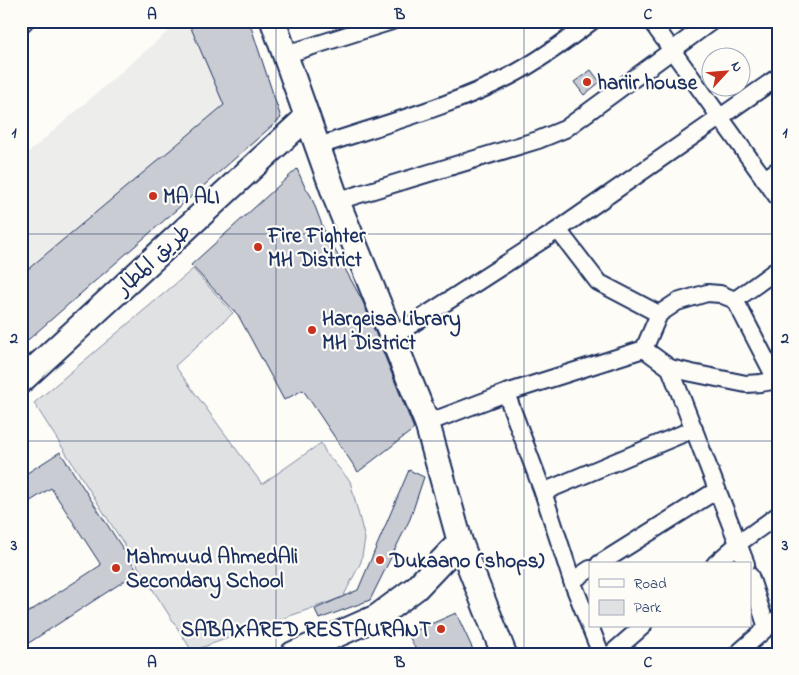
<svg xmlns="http://www.w3.org/2000/svg" width="799" height="675" font-family="'Indie Flower','Playpen Sans Arabic',sans-serif">
  <rect width="100%" height="100%" fill="#fdfcf7"/>
  <filter id="ink" filterUnits="userSpaceOnUse"><feTurbulence type="fractalNoise" baseFrequency=".02" numOctaves="2"/><feDisplacementMap in="SourceGraphic" scale="10" xChannelSelector="R" yChannelSelector="G"/><feConvolveMatrix kernelMatrix="1 2 1 2 8 2 1 2 1" color-interpolation-filters="sRGB"/></filter>
  <g filter="url(#ink)">
    <polygon fill="#edeeec" points="180,21 188,21 224,105 21,275 21,159"/>
    <polygon fill="#e0e1e3" stroke="#7e88a0" points="193,269 233,313 175,366 262,484 321,443 326,453 350,481 365,539 361,562 343,597 192,651 34,403"/>
    <g fill="#c9ccd3" stroke="#1b2f5e">
      <polygon points="188,21 249,21 281,118 21,346 21,275 224,105"/>
      <polygon points="591,70 600,82 584,95 574,82"/>
      <polygon points="297,169 304,185 311,196 324,230 363,302 414,429 358,472 303,390 284,400 238,315 191,265"/>
      <polygon points="60,452 138,572 21,648 21,617 101,565 51,488 21,507 21,477"/>
      <polygon points="409,470 424,477 410,519 370,600 319,619 315,609 358,590"/>
      <polygon points="456,613 475,654 418,654 408,634"/>
    </g>
    <g fill="none" stroke-linecap="round" stroke-linejoin="round">
      <g stroke="#1b2f5e" stroke-width="20">
        <g id="street">
          <polyline points="651,21 778,198"/>
          <polyline points="21,25 25,21"/>
          <polyline points="284,55 392,21"/>
          <path d="M316 147C380 125 450 107 510 76 539 61 566 41 592 21"/>
          <polyline points="764,179 778,170"/>
          <polyline points="337,201 538,140 565,129 712,21"/>
          <polyline points="558,230 598,282 659,314"/>
          <polyline points="735,300 778,383"/>
          <polyline points="392,337 558,230 778,77"/>
          <polyline points="644,349 670,368 692,373 746,384 761,383 778,380"/>
          <polyline points="670,368 746,564"/>
          <polyline points="506,393 543,492 572,581 601,654"/>
          <polyline points="427,423 506,393 644,349 659,314 677,302 707,293 720,294 735,300 778,269"/>
          <polyline points="543,492 694,429"/>
          <polyline points="599,564 717,490"/>
          <polyline points="715,564 739,543 778,515"/>
          <polyline points="750,576 767,628"/>
          <polyline points="572,581 590,569"/>
          <polyline points="611,654 643,626"/>
          <polyline points="737,654 778,618"/>
        </g>
      </g>
      <g stroke="#1b2f5e" stroke-width="28">
        <g id="secondary">
          <polyline points="273,21 337,201 427,423 460,542 504,654"/>
          <polyline points="21,381 307,117"/>
          <polyline points="293,654 377,617 416,588 460,542"/>
        </g>
      </g>
      <use href="#street" stroke="#fdfcf7" stroke-width="16"/>
      <use href="#secondary" stroke="#fdfcf7" stroke-width="24"/>
    </g>
  </g>
  <path fill="none" stroke="#1b2f5e" stroke-width="1" stroke-opacity="0.55" d="M276 21V654M524 21V654M21 234H778M21 441H778"/>
  <g fill="#c8321e" stroke="#fdfcf7" stroke-width="2">
    <circle cx="587" cy="82" r="5"/>
    <circle cx="153" cy="196" r="5"/>
    <circle cx="258" cy="247" r="5"/>
    <circle cx="312" cy="330" r="5"/>
    <circle cx="380" cy="560" r="5"/>
    <circle cx="116" cy="568" r="5"/>
    <circle cx="441" cy="629" r="5"/>
  </g>
  <g text-anchor="middle" stroke-width="4.5" stroke-linejoin="round" paint-order="stroke">
    <g font-size="21" font-weight="bold" fill="#1b2f5e" stroke="#fdfcf7" text-anchor="start">
      <text x="597" y="89">hariir house</text>
      <text x="163" y="203">MA ALI</text>
      <text x="268" y="242">Fire Fighter<tspan x="268" dy="24">MH District</tspan></text>
      <text x="322" y="325">Hargeisa Library<tspan x="322" dy="24">MH District</tspan></text>
      <text x="126" y="563">Mahmuud AhmedAli<tspan x="126" dy="24">Secondary School</tspan></text>
      <text x="390" y="567">Dukaano (shops)</text>
      <text x="431" y="636" text-anchor="end">SABAXARED RESTAURANT</text>
    </g>
    <g font-size="21" fill="#1b2f5e" stroke="#fdfcf7">
      <text transform="translate(153 259) rotate(-43)" y="7">طريق المطار</text>
    </g>
  </g>
  <rect width="799" height="675" fill="none" stroke="#fdfcf7" stroke-width="55"/>
  <rect x="589" y="562" width="162" height="65" fill="#fdfcf7" stroke="#a3aaba"/>
  <rect x="599" y="579" width="25" height="8" fill="#fdfcf7" stroke="#a3aaba"/>
  <text x="634" y="588" font-size="15" fill="#1b2f5e">Road</text>
  <rect x="599" y="600" width="25" height="15" fill="#e0e1e3" stroke="#a3aaba"/>
  <text x="634" y="612" font-size="15" fill="#1b2f5e">Park</text>
  <g transform="translate(726 72) rotate(64)"><circle r="24" fill="#fdfcf7" stroke="#a3aaba"/>
  <path d="M0-4L9 19L0 12L-9 19Z" fill="#c8321e"/>
  <text y="-8" font-size="14" font-weight="bold" text-anchor="middle" fill="#1b2f5e">N</text>
  </g>
  <rect x="28" y="28" width="744" height="620" fill="none" stroke="#1b2f5e" stroke-width="2"/>
  <g font-size="16" text-anchor="middle" font-weight="bold" fill="#1b2f5e">
    <text x="152" y="19">A</text>
    <text x="400" y="19">B</text>
    <text x="648" y="19">C</text>
    <text x="14" y="137">1</text>
    <text x="785" y="137">1</text>
    <text x="14" y="343">2</text>
    <text x="785" y="343">2</text>
    <text x="14" y="550">3</text>
    <text x="785" y="550">3</text>
    <text x="152" y="667">A</text>
    <text x="400" y="667">B</text>
    <text x="648" y="667">C</text>
  </g>
</svg>
